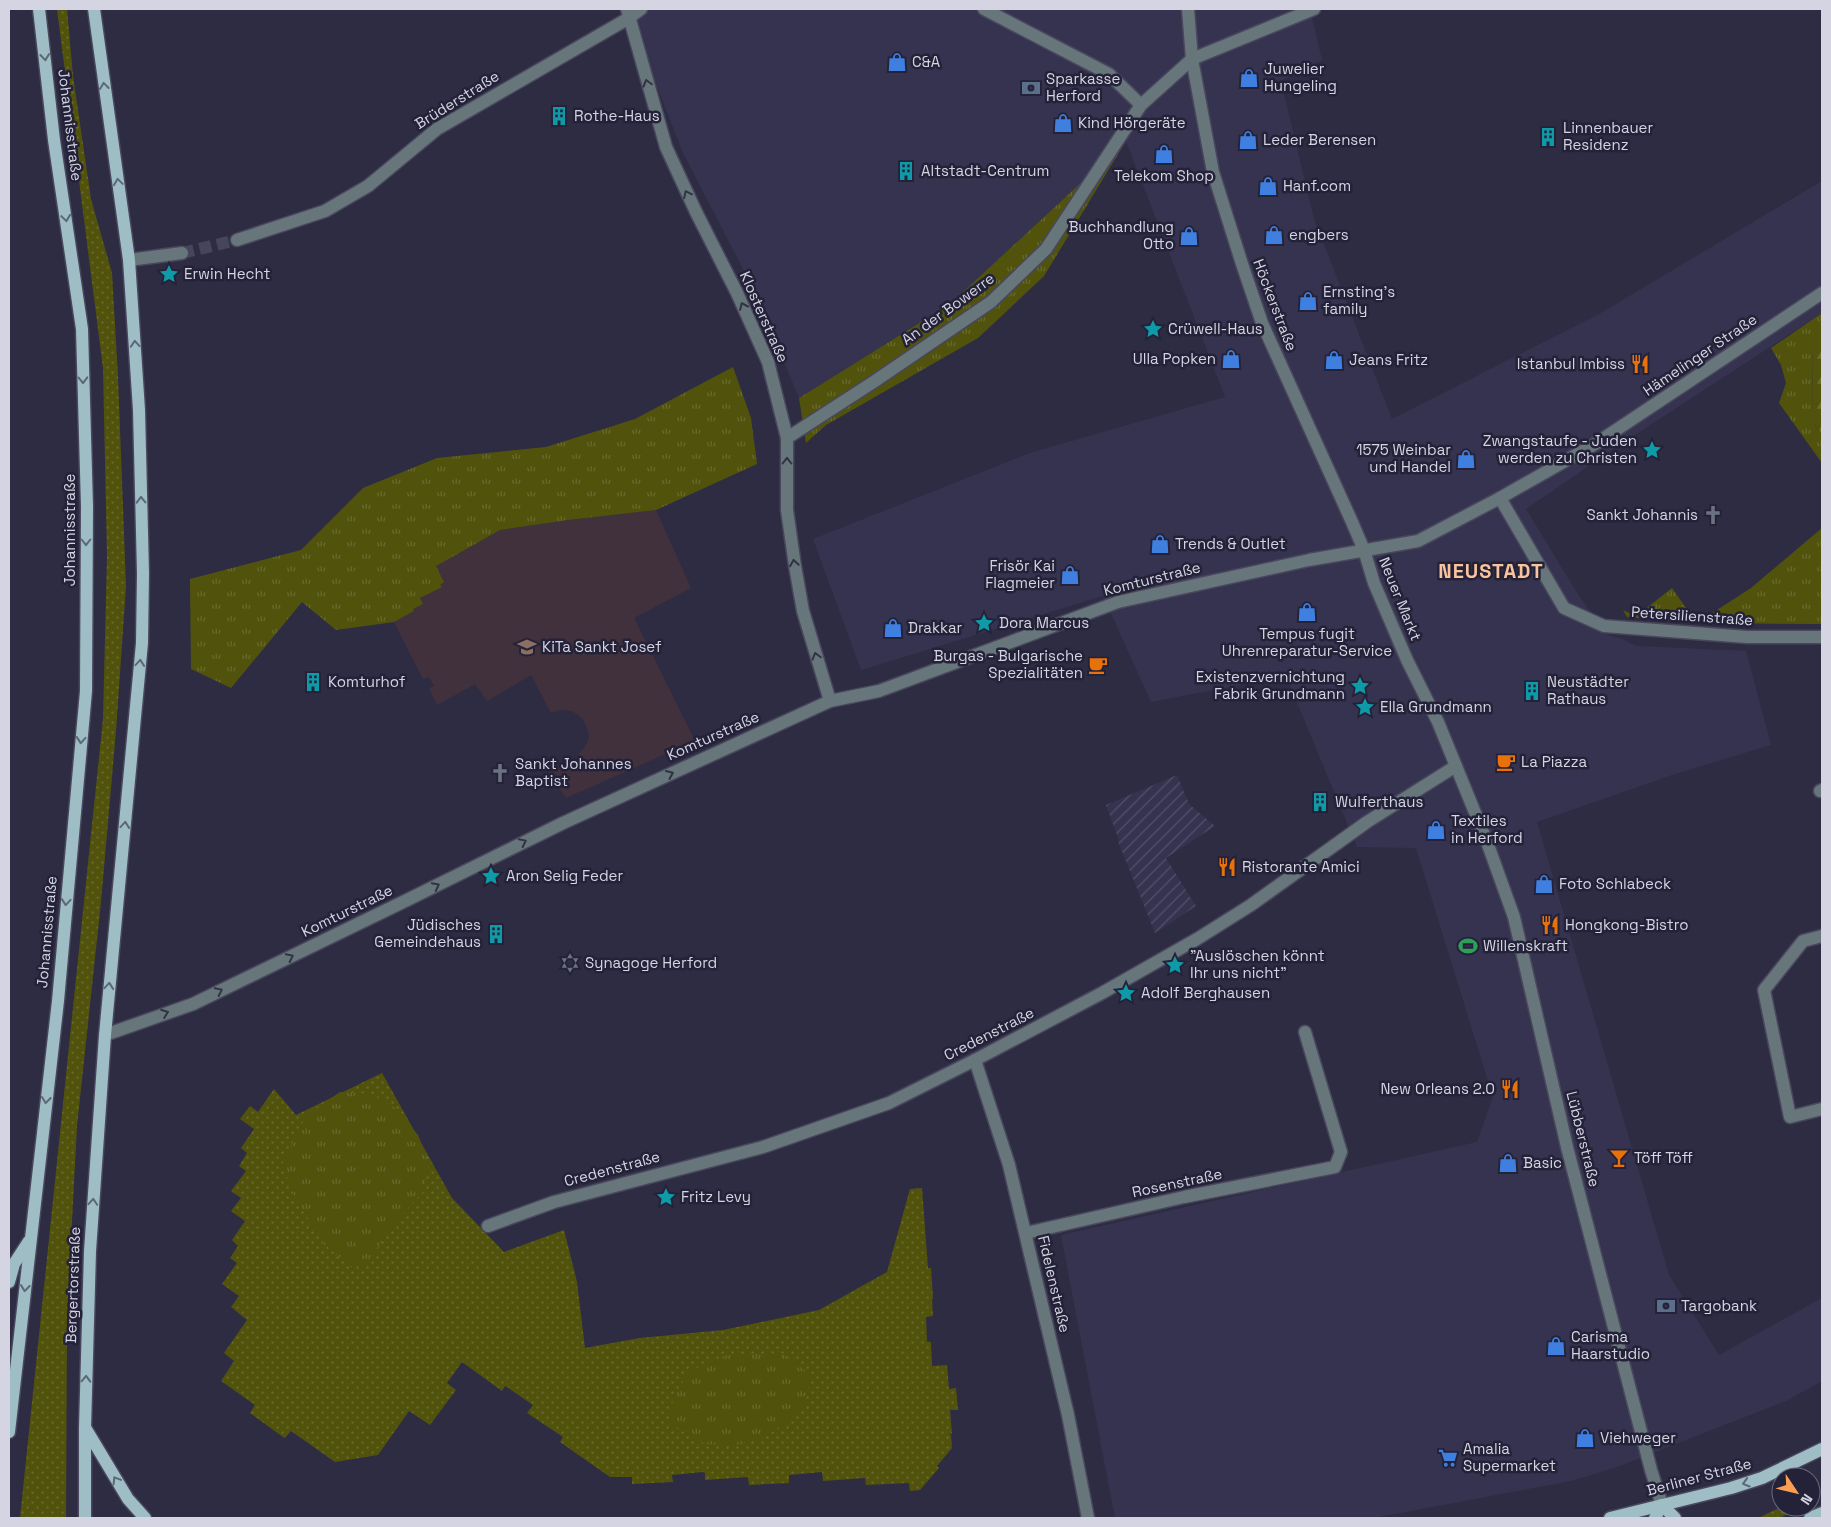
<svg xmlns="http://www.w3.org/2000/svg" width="1831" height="1527" font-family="'Space Grotesk',sans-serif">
  <defs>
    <pattern id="industrial-furrows" width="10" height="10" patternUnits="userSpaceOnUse" patternTransform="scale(1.25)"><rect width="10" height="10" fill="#363350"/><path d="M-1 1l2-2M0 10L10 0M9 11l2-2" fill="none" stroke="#525069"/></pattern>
    <pattern id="grass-dots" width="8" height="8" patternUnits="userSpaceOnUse" patternTransform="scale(1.25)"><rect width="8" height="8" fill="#51530c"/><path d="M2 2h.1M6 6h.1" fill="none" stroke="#696b2f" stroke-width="1.8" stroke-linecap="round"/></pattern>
    <pattern id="forest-firs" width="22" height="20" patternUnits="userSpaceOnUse" patternTransform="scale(1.25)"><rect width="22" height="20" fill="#51530c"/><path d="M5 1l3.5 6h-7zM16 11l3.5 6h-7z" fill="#696b2f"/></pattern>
    <pattern id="park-tufts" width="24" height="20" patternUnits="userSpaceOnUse" patternTransform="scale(1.25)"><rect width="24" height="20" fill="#51530c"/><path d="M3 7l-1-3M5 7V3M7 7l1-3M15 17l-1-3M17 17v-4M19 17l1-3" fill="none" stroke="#696b2f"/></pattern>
  </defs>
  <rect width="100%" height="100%" fill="#2e2c43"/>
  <polygon fill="#363350" points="632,9 1310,9 1322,60 1281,81 1314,219 1392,419 1601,313 1822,181 1822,313 1618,446 1526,509 1576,591 1605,634 1622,639 1636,646 1746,651 1771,745 1672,775 1537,822 1669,1275 1719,1355 1822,1298 1822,1381 1786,1401 1617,1467 1571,1481 1373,1518 1115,1518 1061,1235 1477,1142 1493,1097 1416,848 1357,847 1286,676 1151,702 1103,596 861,670 813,539 1030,453 1225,397 1126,141 950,304 799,398 754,290 683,153 636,33"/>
  <polygon fill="url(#industrial-furrows)" points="1177,775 1189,804 1215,826 1166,858 1196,906 1155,933 1119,844 1118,838 1106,805"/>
  <polygon fill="#41313d" points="656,510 691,588 634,618 695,741 566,798 556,784 554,785 547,774 573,758 576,760 579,758 579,753 584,748 589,738 587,728 582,718 572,711 560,710 551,713 531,675 487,701 475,684 437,705 429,689 434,686 429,677 423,679 394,622 414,611 413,609 423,604 420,599 444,582 435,566 500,530 568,520"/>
  <g fill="url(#grass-dots)">
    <polygon points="57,9 67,9 73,76 91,199 112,273 118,377 126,586 116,731 101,902 77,1126 67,1316 66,1518 20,1518 103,719 107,556 103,368"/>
    <polygon points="382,1073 452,1198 504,1252 564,1230 577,1282 585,1348 640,1338 723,1330 819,1310 887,1272 910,1189 922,1188 928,1268 931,1268 933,1299 932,1300 933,1316 926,1317 927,1341 925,1341 931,1342 932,1366 947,1365 949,1389 956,1388 958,1410 950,1410 952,1434 948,1434 951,1435 952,1448 937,1466 939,1468 920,1490 910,1491 909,1483 866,1485 865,1478 823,1481 822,1472 789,1475 789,1483 749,1485 748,1477 705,1480 705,1473 703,1472 672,1475 673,1482 632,1484 632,1477 610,1477 560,1442 563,1437 527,1413 533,1405 507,1387 505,1386 502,1391 462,1362 447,1383 456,1390 430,1425 409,1411 378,1455 335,1462 291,1431 285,1438 283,1437 250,1413 255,1405 221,1381 234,1361 224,1353 247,1320 231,1307 239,1296 222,1284 237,1263 230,1258 238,1246 232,1240 245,1221 231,1211 241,1198 231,1191 246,1171 239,1166 247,1153 241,1148 254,1129 240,1119 250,1106 258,1112 274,1089 296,1115"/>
    <polygon points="1781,1507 1804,1507 1779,1518 1758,1518"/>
  </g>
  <polygon fill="url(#forest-firs)" points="1822,335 1822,434 1812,421 1813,342"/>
  <g fill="url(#park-tufts)">
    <polygon points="1126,141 1044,276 978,338 826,425 806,443 799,398 950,304"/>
    <polygon points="1822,313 1822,335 1813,343 1812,421 1822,434 1822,463 1779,403 1786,383 1781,365 1771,348"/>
    <polygon points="733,367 751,418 757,464 656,510 568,520 500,530 436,566 444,582 440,585 442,587 420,598 423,604 413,609 414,611 394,622 336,630 302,602 231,688 191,669 190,579 301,550 363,488 437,458 546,447 635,419"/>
    <polygon points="1822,528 1822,624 1699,623 1627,617 1623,610 1634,615 1639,614 1672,588 1693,618 1693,621 1700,621 1751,588"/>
    <polygon points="340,1092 371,1094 395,1108 418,1135 429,1164 423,1192 394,1223 366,1265 351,1267 324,1244 295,1197 282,1164 306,1116"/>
    <polygon points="782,1353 811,1375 804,1409 762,1439 735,1445 705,1444 668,1422 674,1396 690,1371 727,1355"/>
  </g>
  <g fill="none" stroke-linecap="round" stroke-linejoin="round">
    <polyline stroke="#47455b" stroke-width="12" stroke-dasharray="12 6" stroke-linecap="butt" points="182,253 237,240"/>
    <g stroke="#49475d" stroke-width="15">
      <g id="minor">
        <polyline points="627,9 666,147 696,212 737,293 768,362 787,438 787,510 795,566 803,611 830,701"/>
        <polyline points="984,9 1109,74 1141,105"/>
        <polyline points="1188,9 1192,59 1213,172 1242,264 1262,323 1352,522 1364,550 1374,583 1407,660 1438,722 1487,842 1514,917 1567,1147 1651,1470 1662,1505"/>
        <polyline points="237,240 325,211 368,186 437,129 629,18 641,9"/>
        <polyline points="129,260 182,253"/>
        <polyline points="787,438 875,381 991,302 1046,249 1141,105 1192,59 1314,9"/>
        <polyline points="1500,498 1564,608 1604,626 1747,637 1822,637"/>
        <polyline points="1820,791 1822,790"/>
        <polyline points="1822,936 1803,941 1764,990 1790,1117 1822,1109"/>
        <polyline points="105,1035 193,1004 403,902 563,823 830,701 879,691 1118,602 1309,560 1418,541 1500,498 1595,444 1822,293"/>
        <polyline points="975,1060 1009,1165 1068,1415 1088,1518"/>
        <polyline points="488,1226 554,1202 763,1147 889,1103 975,1060 1102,993 1197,939 1251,905 1367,822 1456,766"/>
        <polyline points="1026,1233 1184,1197 1335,1167 1341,1152 1305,1032"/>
      </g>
    </g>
    <g stroke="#49475d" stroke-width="15">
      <g id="major">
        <polyline points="9,1282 14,1264 29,1241"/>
        <polyline points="86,1429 128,1499 145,1518"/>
        <polyline points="9,1432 58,1001 86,691 87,507 82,329 54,140 39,9"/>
        <polyline points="1662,1505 1675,1518"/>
        <polyline points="85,1518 85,1428 90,1251 105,1035 142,643 143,573 139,410 129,260 94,9"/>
        <polyline points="1610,1518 1731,1488 1762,1478 1822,1449"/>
        <polyline points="1655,1518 1662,1505"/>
        <polyline points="1810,1518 1822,1513"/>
      </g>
    </g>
    <use href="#minor" stroke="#67767a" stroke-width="12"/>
    <use href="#major" stroke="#9ebdc4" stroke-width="12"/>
  </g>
  <defs><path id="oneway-chevron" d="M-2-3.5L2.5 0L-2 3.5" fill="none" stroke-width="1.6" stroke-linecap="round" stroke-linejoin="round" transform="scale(1.25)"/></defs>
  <g stroke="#5b6877">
    <use href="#oneway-chevron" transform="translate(45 57) rotate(84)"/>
    <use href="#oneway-chevron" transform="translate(104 86) rotate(-97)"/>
    <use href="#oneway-chevron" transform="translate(118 182) rotate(-98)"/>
    <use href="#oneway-chevron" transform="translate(66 218) rotate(82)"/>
    <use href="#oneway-chevron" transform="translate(135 344) rotate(-94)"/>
    <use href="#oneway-chevron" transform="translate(83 380) rotate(89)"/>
    <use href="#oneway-chevron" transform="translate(141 500) rotate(-91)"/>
    <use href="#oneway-chevron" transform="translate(86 542) rotate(90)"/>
    <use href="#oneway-chevron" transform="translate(140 663) rotate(-85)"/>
    <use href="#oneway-chevron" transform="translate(81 740) rotate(95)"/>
    <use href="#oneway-chevron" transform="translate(125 825) rotate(-85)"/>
    <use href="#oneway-chevron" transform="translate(66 902) rotate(95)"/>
    <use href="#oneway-chevron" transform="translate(109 986) rotate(-85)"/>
    <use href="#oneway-chevron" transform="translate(46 1100) rotate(97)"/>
    <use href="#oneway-chevron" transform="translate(93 1202) rotate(-86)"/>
    <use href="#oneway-chevron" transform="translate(25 1288) rotate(96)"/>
    <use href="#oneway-chevron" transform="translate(86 1379) rotate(-88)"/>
    <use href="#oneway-chevron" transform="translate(116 1480) rotate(-121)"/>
    <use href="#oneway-chevron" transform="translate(1746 1483) rotate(163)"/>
  </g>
  <g stroke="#313345">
    <use href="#oneway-chevron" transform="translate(647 83) rotate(-106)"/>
    <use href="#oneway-chevron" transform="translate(687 194) rotate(-115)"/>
    <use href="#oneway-chevron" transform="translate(743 306) rotate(-114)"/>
    <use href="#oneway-chevron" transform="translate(787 461) rotate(-90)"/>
    <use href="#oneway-chevron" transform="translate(794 563) rotate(-99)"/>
    <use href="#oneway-chevron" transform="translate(816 656) rotate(-106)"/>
    <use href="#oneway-chevron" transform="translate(670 774) rotate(-24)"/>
    <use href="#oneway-chevron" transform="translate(523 842) rotate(-26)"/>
    <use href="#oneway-chevron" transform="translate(436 886) rotate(-27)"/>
    <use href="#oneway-chevron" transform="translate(290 957) rotate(-26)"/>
    <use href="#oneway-chevron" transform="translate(219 991) rotate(-26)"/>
    <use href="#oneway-chevron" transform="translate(165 1013) rotate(-20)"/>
  </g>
  <defs>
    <g id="shop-bare" transform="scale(1.5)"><path d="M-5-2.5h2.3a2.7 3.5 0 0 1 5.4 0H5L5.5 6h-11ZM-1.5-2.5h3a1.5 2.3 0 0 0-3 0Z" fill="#3f7fe0" stroke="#242238" stroke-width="2.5" paint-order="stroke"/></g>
    <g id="bank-bare" transform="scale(1.5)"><path d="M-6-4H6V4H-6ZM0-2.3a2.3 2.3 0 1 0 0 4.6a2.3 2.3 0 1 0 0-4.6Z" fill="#5c6f8a" stroke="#242238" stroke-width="2.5" paint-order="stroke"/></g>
    <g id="building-bare" transform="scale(1.5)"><path d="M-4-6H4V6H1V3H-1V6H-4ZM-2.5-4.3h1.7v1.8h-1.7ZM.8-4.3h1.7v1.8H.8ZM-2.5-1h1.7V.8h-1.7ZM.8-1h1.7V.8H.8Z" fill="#0f9aa8" stroke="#242238" stroke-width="2.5" paint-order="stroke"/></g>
    <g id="sight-bare" transform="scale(1.5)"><path d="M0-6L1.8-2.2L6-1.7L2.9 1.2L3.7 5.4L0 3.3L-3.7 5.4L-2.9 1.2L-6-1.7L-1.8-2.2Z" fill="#0f9aa8" stroke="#242238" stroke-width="2.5" paint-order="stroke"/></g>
    <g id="restaurant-bare" transform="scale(1.5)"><path d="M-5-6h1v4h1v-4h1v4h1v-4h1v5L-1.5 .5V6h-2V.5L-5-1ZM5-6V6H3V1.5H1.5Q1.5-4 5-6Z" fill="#e8710a" stroke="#242238" stroke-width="2.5" paint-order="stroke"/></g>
    <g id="church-bare" transform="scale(1.5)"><path d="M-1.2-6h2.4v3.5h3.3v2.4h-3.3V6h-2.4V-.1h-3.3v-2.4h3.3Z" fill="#6b7280" stroke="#242238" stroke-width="2.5" paint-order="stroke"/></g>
    <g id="school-bare" transform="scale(1.5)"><path d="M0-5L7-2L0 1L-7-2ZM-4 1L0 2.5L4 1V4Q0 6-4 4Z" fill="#8d6e63" stroke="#242238" stroke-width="2.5" paint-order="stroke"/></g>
    <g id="cafe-bare" transform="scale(1.5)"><path d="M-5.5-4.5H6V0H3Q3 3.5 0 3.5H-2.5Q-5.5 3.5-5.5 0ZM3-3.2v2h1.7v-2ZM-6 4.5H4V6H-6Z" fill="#e8710a" stroke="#242238" stroke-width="2.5" paint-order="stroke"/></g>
    <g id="stadium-bare" transform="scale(1.5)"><path d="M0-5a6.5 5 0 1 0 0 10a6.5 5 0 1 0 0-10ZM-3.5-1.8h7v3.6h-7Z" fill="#2e9e5b" stroke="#242238" stroke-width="2.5" paint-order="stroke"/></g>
    <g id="synagogue-bare" transform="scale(1.5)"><path d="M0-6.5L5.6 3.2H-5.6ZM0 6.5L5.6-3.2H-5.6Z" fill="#6b7280" stroke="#242238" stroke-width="2.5" paint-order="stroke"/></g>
    <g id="bar-bare" transform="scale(1.5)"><path d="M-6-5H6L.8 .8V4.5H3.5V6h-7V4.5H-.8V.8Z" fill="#e8710a" stroke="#242238" stroke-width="2.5" paint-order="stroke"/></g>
    <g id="supermarket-bare" transform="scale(1.5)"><path d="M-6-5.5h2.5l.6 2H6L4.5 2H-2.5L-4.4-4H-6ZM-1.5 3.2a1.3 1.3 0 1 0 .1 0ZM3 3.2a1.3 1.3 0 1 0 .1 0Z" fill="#3f7fe0" stroke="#242238" stroke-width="2.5" paint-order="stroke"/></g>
  </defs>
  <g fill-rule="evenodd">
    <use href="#shop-bare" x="897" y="62"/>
    <use href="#shop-bare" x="1249" y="78"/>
    <use href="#bank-bare" x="1031" y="88"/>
    <use href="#building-bare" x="559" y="116"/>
    <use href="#shop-bare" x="1063" y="123"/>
    <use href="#building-bare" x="1548" y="137"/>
    <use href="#shop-bare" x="1248" y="140"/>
    <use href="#shop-bare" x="1164" y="154"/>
    <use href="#building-bare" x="906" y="171"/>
    <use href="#shop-bare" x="1268" y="186"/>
    <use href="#shop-bare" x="1274" y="235"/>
    <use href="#shop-bare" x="1189" y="236"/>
    <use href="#sight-bare" x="169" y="274"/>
    <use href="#shop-bare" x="1308" y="301"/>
    <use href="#sight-bare" x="1153" y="329"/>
    <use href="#shop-bare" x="1231" y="359"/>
    <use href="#shop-bare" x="1334" y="360"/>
    <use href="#restaurant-bare" x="1640" y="364"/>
    <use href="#sight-bare" x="1652" y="450"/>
    <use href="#shop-bare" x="1466" y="459"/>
    <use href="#church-bare" x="1713" y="515"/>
    <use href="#shop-bare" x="1160" y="544"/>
    <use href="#shop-bare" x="1070" y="575"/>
    <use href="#shop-bare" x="1307" y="612"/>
    <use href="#sight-bare" x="984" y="623"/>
    <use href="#shop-bare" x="893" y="628"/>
    <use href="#school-bare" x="527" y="647"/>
    <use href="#cafe-bare" x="1098" y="665"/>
    <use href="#building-bare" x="313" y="682"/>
    <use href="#sight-bare" x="1360" y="686"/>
    <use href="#building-bare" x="1532" y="691"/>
    <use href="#sight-bare" x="1365" y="707"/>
    <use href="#cafe-bare" x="1506" y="762"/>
    <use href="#church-bare" x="500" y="773"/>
    <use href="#building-bare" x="1320" y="802"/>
    <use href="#shop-bare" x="1436" y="830"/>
    <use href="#restaurant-bare" x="1227" y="867"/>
    <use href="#sight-bare" x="491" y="876"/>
    <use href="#shop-bare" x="1544" y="884"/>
    <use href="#restaurant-bare" x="1550" y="925"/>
    <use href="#building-bare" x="496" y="934"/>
    <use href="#stadium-bare" x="1468" y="946"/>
    <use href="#synagogue-bare" x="570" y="963"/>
    <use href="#sight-bare" x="1175" y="965"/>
    <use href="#sight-bare" x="1126" y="993"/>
    <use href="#restaurant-bare" x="1510" y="1089"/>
    <use href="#bar-bare" x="1619" y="1158"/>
    <use href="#shop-bare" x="1508" y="1163"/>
    <use href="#sight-bare" x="666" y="1197"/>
    <use href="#bank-bare" x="1666" y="1306"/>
    <use href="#shop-bare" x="1556" y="1346"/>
    <use href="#shop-bare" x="1585" y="1438"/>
    <use href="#supermarket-bare" x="1448" y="1458"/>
  </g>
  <g text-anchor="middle" stroke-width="5" stroke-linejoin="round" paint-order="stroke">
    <g font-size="15" fill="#d4d4e3" stroke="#242238" text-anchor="start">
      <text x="912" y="67">C&amp;A</text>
      <text x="1264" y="74">Juwelier<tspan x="1264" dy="17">Hungeling</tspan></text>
      <text x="1046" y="84">Sparkasse<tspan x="1046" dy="17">Herford</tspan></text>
      <text x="574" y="121">Rothe-Haus</text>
      <text x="1078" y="128">Kind Hörgeräte</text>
      <text x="1563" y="133">Linnenbauer<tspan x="1563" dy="17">Residenz</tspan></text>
      <text x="1263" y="145">Leder Berensen</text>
      <text x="921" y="176">Altstadt-Centrum</text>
      <text x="1164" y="181" text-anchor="middle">Telekom Shop</text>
      <text x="1283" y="191">Hanf.com</text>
      <text x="1174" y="232" text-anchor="end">Buchhandlung<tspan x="1174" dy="17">Otto</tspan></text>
      <text x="1289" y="240">engbers</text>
      <text x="184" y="279">Erwin Hecht</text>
      <text x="1323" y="297">Ernsting's<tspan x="1323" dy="17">family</tspan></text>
      <text x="1168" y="334">Crüwell-Haus</text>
      <text x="1216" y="364" text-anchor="end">Ulla Popken</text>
      <text x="1349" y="365">Jeans Fritz</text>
      <text x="1625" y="369" text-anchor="end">Istanbul Imbiss</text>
      <text x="1637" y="446" text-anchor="end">Zwangstaufe - Juden<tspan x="1637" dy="17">werden zu Christen</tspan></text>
      <text x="1451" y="455" text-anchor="end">1575 Weinbar<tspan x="1451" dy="17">und Handel</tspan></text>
      <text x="1698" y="520" text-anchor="end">Sankt Johannis</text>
      <text x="1175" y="549">Trends &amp; Outlet</text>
      <text x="1055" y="571" text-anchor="end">Frisör Kai<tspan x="1055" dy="17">Flagmeier</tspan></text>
      <text x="999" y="628">Dora Marcus</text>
      <text x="908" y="633">Drakkar</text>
      <text x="1307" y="639" text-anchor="middle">Tempus fugit<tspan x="1307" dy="17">Uhrenreparatur-Service</tspan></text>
      <text x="542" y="652">KiTa Sankt Josef</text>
      <text x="1083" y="661" text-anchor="end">Burgas - Bulgarische<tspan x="1083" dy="17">Spezialitäten</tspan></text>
      <text x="1345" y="682" text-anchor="end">Existenzvernichtung<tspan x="1345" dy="17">Fabrik Grundmann</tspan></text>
      <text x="328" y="687">Komturhof</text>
      <text x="1547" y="687">Neustädter<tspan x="1547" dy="17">Rathaus</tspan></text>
      <text x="1380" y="712">Ella Grundmann</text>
      <text x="1521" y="767">La Piazza</text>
      <text x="515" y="769">Sankt Johannes<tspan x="515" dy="17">Baptist</tspan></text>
      <text x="1335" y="807">Wulferthaus</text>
      <text x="1451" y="826">Textiles<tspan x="1451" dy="17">in Herford</tspan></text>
      <text x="1242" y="872">Ristorante Amici</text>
      <text x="506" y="881">Aron Selig Feder</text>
      <text x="1559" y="889">Foto Schlabeck</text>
      <text x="481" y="930" text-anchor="end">Jüdisches<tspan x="481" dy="17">Gemeindehaus</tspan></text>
      <text x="1565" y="930">Hongkong-Bistro</text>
      <text x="1483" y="951">Willenskraft</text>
      <text x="1190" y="961">"Auslöschen könnt<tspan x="1190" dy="17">Ihr uns nicht"</tspan></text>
      <text x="585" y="968">Synagoge Herford</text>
      <text x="1141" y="998">Adolf Berghausen</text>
      <text x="1495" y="1094" text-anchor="end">New Orleans 2.0</text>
      <text x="1634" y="1163">Töff Töff</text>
      <text x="1523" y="1168">Basic</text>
      <text x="681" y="1202">Fritz Levy</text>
      <text x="1681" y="1311">Targobank</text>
      <text x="1571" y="1342">Carisma<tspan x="1571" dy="17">Haarstudio</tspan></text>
      <text x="1600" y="1443">Viehweger</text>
      <text x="1463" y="1454">Amalia<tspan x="1463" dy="17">Supermarket</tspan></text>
    </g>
    <g font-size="15" fill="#d4d4e3" stroke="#242238">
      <text transform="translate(457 100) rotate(-32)" y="5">Brüderstraße</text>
      <text transform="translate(70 125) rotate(83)" y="5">Johannisstraße</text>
      <text transform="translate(1275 305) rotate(69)" y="5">Höckerstraße</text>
      <text transform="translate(948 309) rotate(-36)" y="5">An der Bowerre</text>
      <text transform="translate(764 317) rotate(66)" y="5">Klosterstraße</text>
      <text transform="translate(1700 355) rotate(-34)" y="5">Hämelinger Straße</text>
      <text transform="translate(70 530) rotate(-90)" y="5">Johannisstraße</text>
      <text transform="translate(1152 579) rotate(-14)" y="5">Komturstraße</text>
      <text transform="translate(1400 599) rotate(68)" y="5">Neuer Markt</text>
      <text transform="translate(1692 616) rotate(4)" y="5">Petersilienstraße</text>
      <text transform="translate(713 736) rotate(-24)" y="5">Komturstraße</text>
      <text transform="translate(347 911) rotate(-26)" y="5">Komturstraße</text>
      <text transform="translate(47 932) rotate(-85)" y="5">Johannisstraße</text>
      <text transform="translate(989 1034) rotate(-27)" y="5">Credenstraße</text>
      <text transform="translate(1583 1139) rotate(76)" y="5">Lübberstraße</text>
      <text transform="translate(612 1169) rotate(-15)" y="5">Credenstraße</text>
      <text transform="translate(1177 1183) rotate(-12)" y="5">Rosenstraße</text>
      <text transform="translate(1054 1284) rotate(77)" y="5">Fidelenstraße</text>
      <text transform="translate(73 1285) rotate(-88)" y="5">Bergertorstraße</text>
      <text transform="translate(1699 1477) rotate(-15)" y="5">Berliner Straße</text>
    </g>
    <g font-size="20" font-weight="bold" letter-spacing="1" fill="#f9c39d" stroke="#242238">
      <text x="1491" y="578">NEUSTADT</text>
    </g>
  </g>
  <rect width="1831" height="1527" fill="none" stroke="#d4d4e3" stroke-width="20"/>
  <g transform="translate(1796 1492) rotate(125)"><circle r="24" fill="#242238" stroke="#6a697c"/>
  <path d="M0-4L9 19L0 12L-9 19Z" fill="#fb9e52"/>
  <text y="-8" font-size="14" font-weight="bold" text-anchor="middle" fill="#d4d4e3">N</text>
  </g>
</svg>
